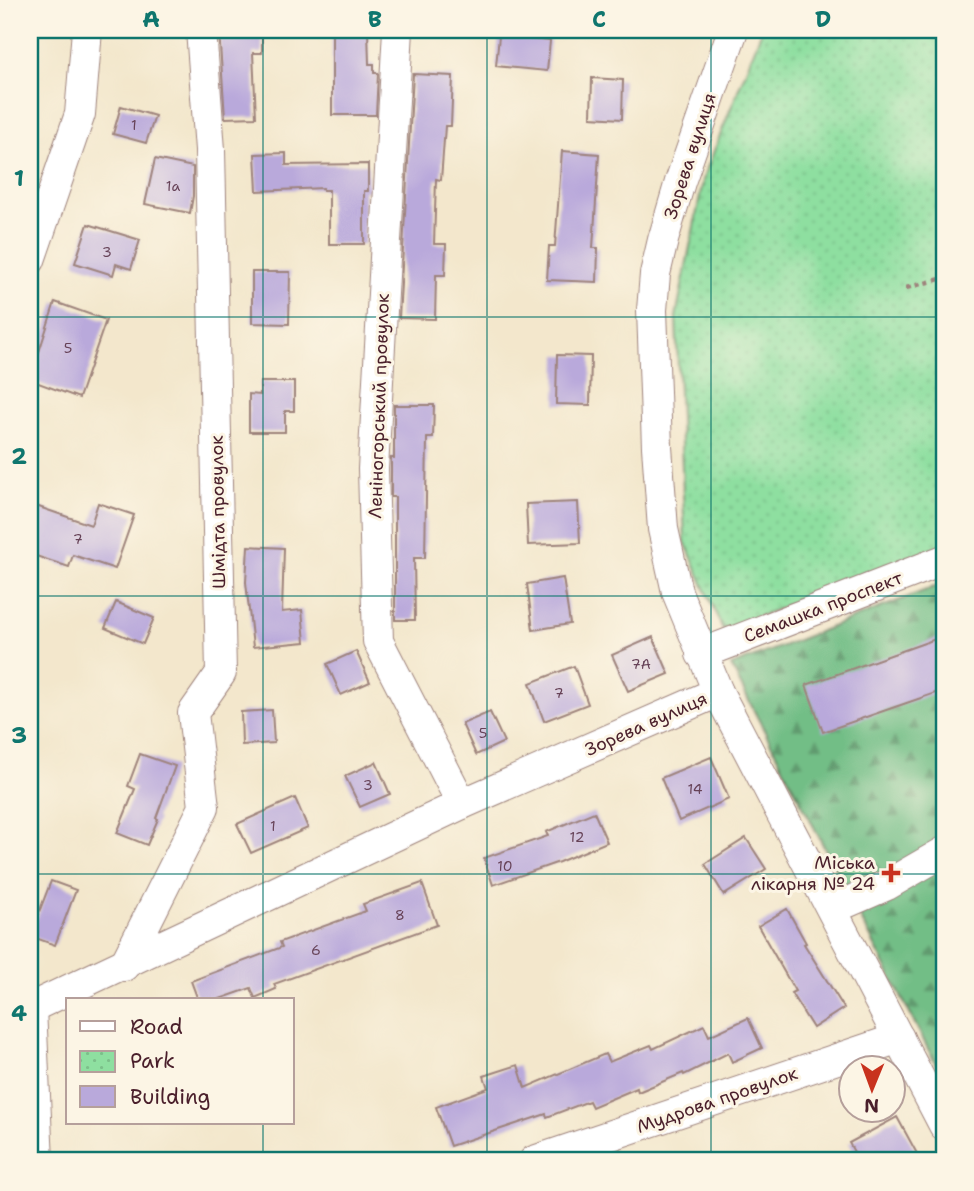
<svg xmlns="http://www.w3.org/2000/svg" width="974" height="1191" font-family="'Shantell Sans',sans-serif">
  <defs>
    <pattern id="forest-firs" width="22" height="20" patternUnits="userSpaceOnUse" patternTransform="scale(1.75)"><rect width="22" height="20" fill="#72be86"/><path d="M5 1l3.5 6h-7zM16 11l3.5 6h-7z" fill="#609a6e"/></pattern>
    <pattern id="park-dots" width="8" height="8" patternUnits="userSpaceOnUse" patternTransform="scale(1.75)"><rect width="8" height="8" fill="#8edfa0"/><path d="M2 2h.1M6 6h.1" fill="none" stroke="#7cbf8a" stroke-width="1.8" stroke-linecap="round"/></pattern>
  </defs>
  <rect width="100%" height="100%" fill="#fcf5e5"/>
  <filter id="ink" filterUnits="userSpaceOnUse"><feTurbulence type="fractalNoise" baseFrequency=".0143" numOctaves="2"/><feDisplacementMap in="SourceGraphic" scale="14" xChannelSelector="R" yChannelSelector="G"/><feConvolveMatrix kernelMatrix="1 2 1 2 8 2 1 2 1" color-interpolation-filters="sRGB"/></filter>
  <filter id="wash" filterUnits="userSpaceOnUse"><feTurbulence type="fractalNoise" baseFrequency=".00686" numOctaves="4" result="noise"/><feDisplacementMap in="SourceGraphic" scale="28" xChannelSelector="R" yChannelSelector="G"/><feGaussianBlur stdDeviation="1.57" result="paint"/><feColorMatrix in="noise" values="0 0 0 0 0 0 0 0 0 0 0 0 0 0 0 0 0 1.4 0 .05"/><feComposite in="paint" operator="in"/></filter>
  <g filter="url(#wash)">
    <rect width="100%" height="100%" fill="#f3e7cc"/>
    <polygon fill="url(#forest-firs)" stroke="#5e6e58" stroke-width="2" points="944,583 944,1080 731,666"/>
    <polygon fill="url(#park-dots)" stroke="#6c7f66" stroke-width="2" points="762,30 944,30 944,545 723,630 685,542 676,317 704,176"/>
    <g id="blocks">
      <g fill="#b9a9db">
        <polygon points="219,30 262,30 262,53 253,53 256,117 225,118"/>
        <polygon points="332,30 368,30 369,64 374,64 374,73 378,73 376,115 332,115"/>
        <polygon points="499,36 550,41 547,71 496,66"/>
        <polygon points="413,74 453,76 451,126 445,126 441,180 436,179 434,244 446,244 445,275 436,275 435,319 399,318"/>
        <polygon points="592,78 623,80 622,119 591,117"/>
        <polygon points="121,106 155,116 146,143 113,134"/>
        <polygon points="562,151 599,154 593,248 598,248 597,282 547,280 549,246 555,246"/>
        <polygon points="286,153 286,165 368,164 368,191 364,191 364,244 329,244 329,190 323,190 323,188 257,191 255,154"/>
        <polygon points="155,159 193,167 193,196 190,213 145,204"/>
        <polygon points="88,224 140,240 131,269 116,264 113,275 75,263"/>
        <polygon points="252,272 290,272 289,324 252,323"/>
        <polygon points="55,302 106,320 79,398 30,380"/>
        <polygon points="557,355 591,356 590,405 556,404"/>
        <polygon points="260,382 294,382 294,411 285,411 285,432 249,432 249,394 260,395"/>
        <polygon points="394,405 434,405 433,438 427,438 425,558 414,558 415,620 395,620 395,497 391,497 391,458 394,458"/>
        <polygon points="578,502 580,543 528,545 526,504"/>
        <polygon points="98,503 134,515 115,569 73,555 69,567 30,554 30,504 91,525"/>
        <polygon points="248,546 284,548 282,612 302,610 305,642 253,647 246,582"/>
        <polygon points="563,578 570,624 533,630 527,584"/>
        <polygon points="116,602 154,618 143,644 105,628"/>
        <polygon points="944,636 944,690 823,732 806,685"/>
        <polygon points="653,637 669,674 628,691 612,655"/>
        <polygon points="356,651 370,682 341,695 327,664"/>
        <polygon points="574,666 588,704 544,721 530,683"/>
        <polygon points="272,710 274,743 242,745 241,712"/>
        <polygon points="490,712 504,742 476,755 462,724"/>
        <polygon points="140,754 175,766 156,818 158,819 147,845 117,833 135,789 128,786"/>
        <polygon points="711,757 729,799 679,821 661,778"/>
        <polygon points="376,762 390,794 360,807 345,776"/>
        <polygon points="295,798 308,828 251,853 237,824"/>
        <polygon points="594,812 607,842 559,862 493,885 484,858 548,836 546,832"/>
        <polygon points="746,838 766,869 724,895 705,864"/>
        <polygon points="51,881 76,890 55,945 30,936"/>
        <polygon points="422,883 437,925 274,984 276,989 255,998 251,988 217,1000 198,1000 191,981 282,947 280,942 366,911 363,904"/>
        <polygon points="787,909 806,943 804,944 844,1008 813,1028 791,993 795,991 758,926"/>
        <polygon points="748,1018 762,1048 732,1062 728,1053 684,1075 683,1073 638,1092 637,1088 592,1107 589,1101 547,1117 546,1114 450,1146 436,1107 488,1088 484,1076 518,1065 525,1088 605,1054 609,1062 651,1045 653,1049 704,1025 709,1036"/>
        <polygon points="897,1117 921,1161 859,1161 849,1143"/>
      </g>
    </g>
  </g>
  <g filter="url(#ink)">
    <use href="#blocks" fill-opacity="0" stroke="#9e837c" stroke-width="2"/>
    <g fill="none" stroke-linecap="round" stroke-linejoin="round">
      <g stroke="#9e837c" stroke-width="32">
        <g id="minor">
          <polyline points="398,30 373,469 378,641 462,804"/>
          <polyline points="30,260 80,114 87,30"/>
          <polyline points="701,654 944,560"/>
          <polyline points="718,692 944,1125"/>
          <polyline points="832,909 887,885 944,852"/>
          <polyline points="124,966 204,807 193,713 221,673 210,150 201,30"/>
          <polyline points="30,1008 462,804 718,692 677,592 663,529 657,447 652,310 655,274 663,240 680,182 733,30"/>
          <polyline points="31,1008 38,1161"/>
          <polyline points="534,1161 899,1038"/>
        </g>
      </g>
      <polyline stroke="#9e837c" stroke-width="4.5" stroke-dasharray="5 5" stroke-linecap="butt" points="906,288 944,278"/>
      <use href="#minor" stroke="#fff" stroke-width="30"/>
    </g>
  </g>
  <path fill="none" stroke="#0f766e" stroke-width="2" stroke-opacity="0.55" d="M263 30V1000M487 30V1161M711 30V1161M30 317H944M30 596H944M30 874H944M263 1123V1161"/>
  <path fill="#c8321e" stroke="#fcf5e5" stroke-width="2.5" d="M887.5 862.5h7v7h7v7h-7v7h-7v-7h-7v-7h7z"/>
  <g text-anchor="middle" stroke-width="6" stroke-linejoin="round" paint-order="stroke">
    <g font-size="14" fill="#664257">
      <text x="134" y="130">1</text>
      <text x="173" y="191">1а</text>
      <text x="107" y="257">3</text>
      <text x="68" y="353">5</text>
      <text x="78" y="544">7</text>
      <text x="641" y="669">7А</text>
      <text x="559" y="698">7</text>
      <text x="483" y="738">5</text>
      <text x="368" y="790">3</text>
      <text x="695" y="794">14</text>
      <text x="273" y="831">1</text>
      <text x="577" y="842">12</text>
      <text x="505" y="871">10</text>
      <text x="400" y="920">8</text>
      <text x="316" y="955">6</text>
    </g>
    <g font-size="18" fill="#4a1f2b" stroke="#fcf5e5">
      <text transform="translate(690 156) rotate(-72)" y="6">Зорева вулиця</text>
      <text transform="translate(379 406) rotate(-88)" y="6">Леніногорський провулок</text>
      <text transform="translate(218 512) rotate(-91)" y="6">Шмідта провулок</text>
      <text transform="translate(823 607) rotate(-21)" y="6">Семашка проспект</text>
      <text transform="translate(646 724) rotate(-24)" y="6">Зорева вулиця</text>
      <text transform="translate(717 1100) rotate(-19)" y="6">Мудрова провулок</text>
    </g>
    <g font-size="18" fill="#4a1f2b" stroke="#fcf5e5" text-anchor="end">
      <text x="875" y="869">Міська<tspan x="875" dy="21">лікарня № 24</tspan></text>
    </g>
  </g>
  <rect width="974" height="1191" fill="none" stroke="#fcf5e5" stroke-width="77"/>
  <rect x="66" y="998" width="228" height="126" fill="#fcf5e5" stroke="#b59f9b" stroke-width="2"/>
  <rect x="80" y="1021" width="35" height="10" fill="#ffffff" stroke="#b59f9b" stroke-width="2"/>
  <text x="130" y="1034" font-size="21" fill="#4a1f2b">Road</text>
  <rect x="80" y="1051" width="35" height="21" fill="url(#park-dots)" stroke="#b59f9b" stroke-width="2"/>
  <text x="130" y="1068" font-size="21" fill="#4a1f2b">Park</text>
  <rect x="80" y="1086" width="35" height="21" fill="#b9a9db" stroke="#b59f9b" stroke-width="2"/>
  <text x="130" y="1104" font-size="21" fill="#4a1f2b">Building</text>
  <g transform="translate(872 1089) rotate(181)"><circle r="33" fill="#fcf5e5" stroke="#b59f9b" stroke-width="2"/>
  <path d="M0-5L12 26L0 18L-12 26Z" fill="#c8321e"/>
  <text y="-10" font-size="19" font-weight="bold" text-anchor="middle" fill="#4a1f2b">N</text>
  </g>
  <rect x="38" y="38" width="898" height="1114" fill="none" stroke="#0f766e" stroke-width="2.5"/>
  <g font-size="23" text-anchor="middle" font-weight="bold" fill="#0f766e">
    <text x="151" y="27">A</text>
    <text x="375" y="27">B</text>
    <text x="599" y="27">C</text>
    <text x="823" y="27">D</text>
    <text x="19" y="186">1</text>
    <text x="19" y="464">2</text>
    <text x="19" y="743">3</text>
    <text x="19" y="1021">4</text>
  </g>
</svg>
